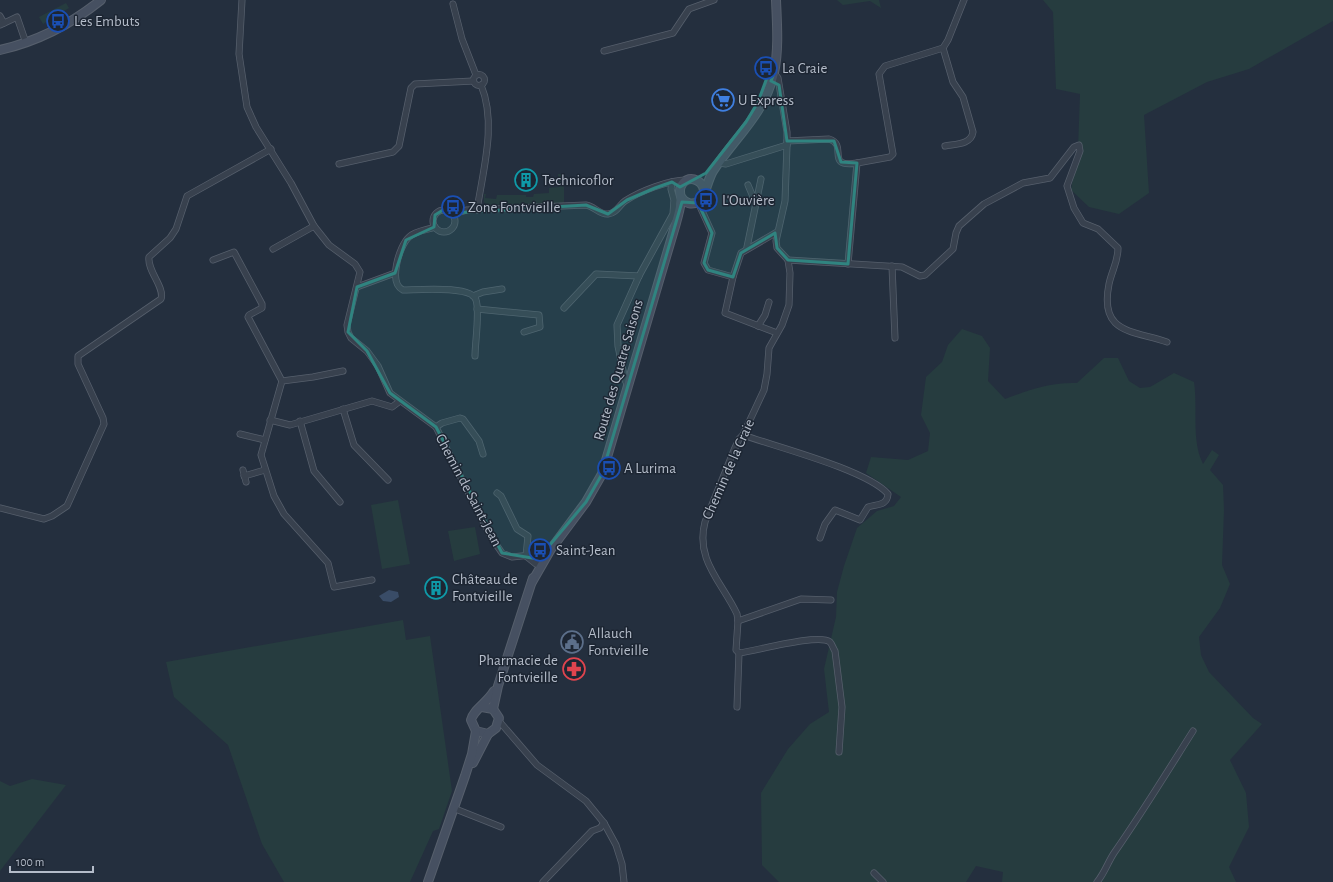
<svg xmlns="http://www.w3.org/2000/svg" width="1333" height="882" font-family="'Alegreya Sans',sans-serif">
  <rect width="100%" height="100%" fill="#242f3e"/>
  <g fill="#263c3f">
    <polygon points="837,0 879,0 881,8 870,1 843,5"/>
    <polygon points="1043,0 1333,0 1333,21 1249,69 1207,82 1144,115 1149,193 1119,214 1089,207 1071,190 1078,149 1080,94 1056,89 1053,12"/>
    <polygon points="66,3 69,8 43,24 39,17"/>
    <polygon points="558,174 564,174 564,203 487,205 484,202 484,194 486,194 485,198 496,199 497,195 526,195 526,197 533,197 534,194 549,193 549,188 559,187"/>
    <path d="M962 329 982 336 990 348 988 381 1005 399C1029 390 1050 382 1077 383L1104 358H1118L1129 381 1140 388 1150 387 1174 373 1194 382C1198 409 1191 440 1203 464L1212 450 1219 455 1210 470 1223 485 1224 510 1222 565 1230 584 1220 608 1199 637 1201 655 1209 672 1253 718 1262 724 1230 760 1246 793 1249 827 1229 867 1236 882H1002L1003 872 976 866 966 882H779L762 865 761 793 788 749 810 724 829 712 824 669 836 617 837 592 844 566 857 528 877 511 894 506 901 497 866 473 871 457 908 460 928 451 930 433 921 415 926 377 942 362 948 345Z"/>
    <polygon points="398,500 410,564 382,569 371,505"/>
    <polygon points="475,527 480,554 454,561 448,531"/>
    <polygon points="403,620 406,640 430,636 452,791 439,829 433,831 410,882 284,882 262,844 228,745 174,697 166,662"/>
    <polygon points="32,779 66,785 0,871 0,781 10,786"/>
  </g>
  <polygon fill="#394c67" points="389,590 398,592 399,597 391,602 383,601 379,596"/>
  <g fill="none" stroke-linecap="round" stroke-linejoin="round">
    <g stroke="#565f6c" stroke-width="7">
      <g id="street">
        <polyline points="242,0 239,54 247,107 256,127 291,183 314,226 329,245 355,264 360,272 347,325 348,332 351,338 367,351 378,366 390,393 436,427 472,500 493,540 502,553 512,557 531,555 542,562"/>
        <polyline points="453,4 462,39 476,75"/>
        <polyline points="0,16 4,23"/>
        <polyline points="0,25 17,17 26,43"/>
        <path d="M943 48 953 82 963 97 973 132C971 145 955 144 945 146"/>
        <polyline points="604,51 673,33 689,9 714,0"/>
        <path d="M769 72 774 73 778 78 787 132V145L785 201 776 241 777 248 788 260 790 273 789 305 782 325 769 348 767 374 764 390 743 435 739 439 734 450 705 522C695 560 722 582 737 614L738 621 736 650 739 653C756 651 819 633 830 642 832 644 833 648 835 651L842 707 839 752"/>
        <circle cx="479" cy="80" r="5.5"/>
        <path d="M787 141 829 139C849 145 824 168 857 163L848 264"/>
        <polyline points="719,163 726,164 787,145"/>
        <polyline points="857,163 890,157 893,154 879,74 885,66 943,48 948,40 964,0"/>
        <polyline points="339,164 393,152 399,146 411,88 415,84 473,81"/>
        <polyline points="748,185 756,204"/>
        <polyline points="698,202 712,233 704,263 708,270 733,277 741,253 777,232"/>
        <path d="M477 210C483 170 497 123 481 85"/>
        <circle cx="444" cy="221" r="11"/>
        <path d="M451 214 467 210 586 205C594 206 600 215 608 214 617 213 619 205 625 201 640 191 669 180 686 180"/>
        <path d="M435 227C427 230 415 231 409 237 399 246 388 283 403 290 417 290 472 285 476 300 480 311 475 343 475 356"/>
        <polyline points="747,247 761,179"/>
        <polyline points="273,249 314,226"/>
        <polyline points="213,260 234,252 262,304 262,308 249,315 248,317 282,381"/>
        <path d="M788 260 902 267 920 276 925 275 953 249 956 233 959 226 984 204 1023 183 1050 178 1074 147 1079 145 1080 151 1067 186 1074 208 1083 223 1098 229 1118 248C1118 262 1112 270 1109 284 1099 334 1132 330 1167 342"/>
        <polyline points="892,266 895,338"/>
        <polyline points="733,277 725,313 777,333"/>
        <polyline points="357,287 395,273"/>
        <polyline points="473,296 483,292 502,289"/>
        <polyline points="564,308 596,274 639,276"/>
        <polyline points="477,309 539,315 540,327 524,332"/>
        <polyline points="758,326 765,315 769,302"/>
        <polyline points="343,371 313,377 282,381 261,455 274,496 284,514 328,563 334,587 372,580"/>
        <polyline points="628,386 625,380 618,346 617,325 639,276 673,214 674,200 671,189 672,182"/>
        <polyline points="343,409 354,445 388,480"/>
        <polyline points="270,420 290,425 372,401 392,407 400,401"/>
        <polyline points="300,421 314,471 340,502"/>
        <polyline points="436,427 442,423 460,418 463,419 479,441 483,454"/>
        <polyline points="240,434 265,440"/>
        <path d="M743 435C777 447 867 470 888 494 887 506 877 504 868 507L860 520 835 510 825 524 820 538"/>
        <polyline points="243,470 246,482"/>
        <polyline points="244,476 265,470"/>
        <polyline points="497,493 501,496 517,529 528,536 526,556"/>
        <path d="M0 508 44 519 52 516 67 506 104 424 103 418 78 364V356L161 299C165 287 147 271 149 257L170 238 176 229 187 196 271 149"/>
        <polyline points="526,556 536,564 541,565"/>
        <polyline points="738,621 801,599 831,600"/>
        <polyline points="737,707 739,653"/>
        <polyline points="499,721 537,765 586,801 604,823 616,845 622,864 624,882"/>
        <polyline points="453,808 501,827"/>
        <polyline points="874,873 883,882"/>
        <polyline points="543,882 592,831 600,828 604,823"/>
        <path d="M1097 882C1104 874 1108 862 1114 853 1142 813 1167 772 1193 731"/>
      </g>
    </g>
    <g stroke="#565f6c" stroke-width="10">
      <g id="secondary">
        <path d="M0 50C39 41 70 25 101 0"/>
        <path d="M681 197C685 203 692 206 699 201 705 197 708 179 713 171 735 137 764 115 774 73 779 49 777 24 776 0"/>
        <path d="M532 582 551 549 586 502 602 474 676 223C678 215 681 207 681 198 680 194 679 190 681 186 687 174 702 179 704 190"/>
        <path d="M482 707 493 709 499 718 496 728 488 734 476 731 471 720C473 710 488 702 494 691"/>
        <polyline points="493,709 498,686 533,578"/>
        <polyline points="473,763 488,734"/>
        <polyline points="428,882 465,776 472,754 476,731"/>
      </g>
    </g>
    <use href="#street" stroke="#38414e" stroke-width="5.5"/>
    <use href="#secondary" stroke="#465061" stroke-width="8"/>
  </g>
  <path fill="#308480" fill-opacity="0.2" stroke="#308480" stroke-width="3" stroke-linejoin="round" d="M769 72 774 73 771 81 779 85 787 141H834L841 162 857 163 848 264 788 260 777 248 775 233 741 253 733 277 708 270 704 263 712 233 698 203 682 202 602 474 586 502 538 559 502 553 436 427 390 393 367 351 348 332 357 287 395 273 406 240 434 227 435 215 443 210 452 213 586 205 608 214 627 200 655 188 672 182 680 187 706 173 746 122 758 102Z"/>
  <defs>
    <g id="bus-ring" transform="scale(1.15)"><circle r="9.5" fill="#1d2633" stroke="#1a4fb4" stroke-width="1.5"/><path d="M-5-6H5V4H4V6H2V4H-2V6H-4V4H-5ZM-3.5-4V0h7V-4ZM-3.5 1.2v1.5H-2V1.2ZM2 1.2v1.5H3.5V1.2Z" fill="#1a4fb4"/></g>
    <g id="supermarket-ring" transform="scale(1.15)"><circle r="9.5" fill="#1d2633" stroke="#3f7fe0" stroke-width="1.5"/><path d="M-6-5.5h2.5l.6 2H6L4.5 2H-2.5L-4.4-4H-6ZM-1.5 3.2a1.3 1.3 0 1 0 .1 0ZM3 3.2a1.3 1.3 0 1 0 .1 0Z" fill="#3f7fe0"/></g>
    <g id="building-ring" transform="scale(1.15)"><circle r="9.5" fill="#1d2633" stroke="#0f9aa8" stroke-width="1.5"/><path d="M-4-6H4V6H1V3H-1V6H-4ZM-2.5-4.3h1.7v1.8h-1.7ZM.8-4.3h1.7v1.8H.8ZM-2.5-1h1.7V.8h-1.7ZM.8-1h1.7V.8H.8Z" fill="#0f9aa8"/></g>
    <g id="civic-ring" transform="scale(1.15)"><circle r="9.5" fill="#1d2633" stroke="#5c6f8a" stroke-width="1.5"/><path d="M-.6-6.5H3V-4.5H.6V-3L4-1V1h2V6H-6V1h2V-1L-.6-3ZM-1.2 2.5V6h2.4V2.5Z" fill="#5c6f8a"/></g>
    <g id="pharmacy-ring" transform="scale(1.15)"><circle r="9.5" fill="#1d2633" stroke="#e0444e" stroke-width="1.5"/><path d="M-2-6h4v4h4v4h-4v4h-4v-4h-4v-4h4Z" fill="#e0444e"/></g>
  </defs>
  <g fill-rule="evenodd">
    <use href="#bus-ring" x="58" y="21"/>
    <use href="#bus-ring" x="766" y="68"/>
    <use href="#supermarket-ring" x="723" y="100"/>
    <use href="#building-ring" x="526" y="180"/>
    <use href="#bus-ring" x="706" y="200"/>
    <use href="#bus-ring" x="453" y="207"/>
    <use href="#bus-ring" x="609" y="468"/>
    <use href="#bus-ring" x="540" y="550"/>
    <use href="#building-ring" x="436" y="588"/>
    <use href="#civic-ring" x="572" y="642"/>
    <use href="#pharmacy-ring" x="574" y="669"/>
  </g>
  <g text-anchor="middle" stroke-width="3" stroke-linejoin="round" paint-order="stroke">
    <g font-size="15" fill="#b4bcc9" stroke="#1d2633" text-anchor="start">
      <text x="74" y="26">Les Embuts</text>
      <text x="782" y="73">La Craie</text>
      <text x="738" y="105">U Express</text>
      <text x="542" y="185">Technicoflor</text>
      <text x="722" y="205">L'Ouvière</text>
      <text x="468" y="212">Zone Fontvieille</text>
      <text x="624" y="473">A Lurima</text>
      <text x="556" y="555">Saint-Jean</text>
      <text x="452" y="584">Château de<tspan x="452" dy="17">Fontvieille</tspan></text>
      <text x="588" y="638">Allauch<tspan x="588" dy="17">Fontvieille</tspan></text>
      <text x="558" y="665" text-anchor="end">Pharmacie de<tspan x="558" dy="17">Fontvieille</tspan></text>
    </g>
    <g font-size="15" fill="#b4bcc9" stroke="#1d2633">
      <text transform="translate(618 370) rotate(-74)" y="5">Route des Quatre Saisons</text>
      <text transform="translate(728 469) rotate(-66)" y="5">Chemin de la Craie</text>
      <text transform="translate(469 490) rotate(62)" y="5">Chemin de Saint-Jean</text>
    </g>
  </g>
  <path d="M10 866v6h83v-6" fill="none" stroke="#b4bcc9" stroke-width="2"/>
  <text x="16" y="866" font-size="12" fill="#b4bcc9" stroke="#1d2633" stroke-width="3" paint-order="stroke">100 m</text>
</svg>
